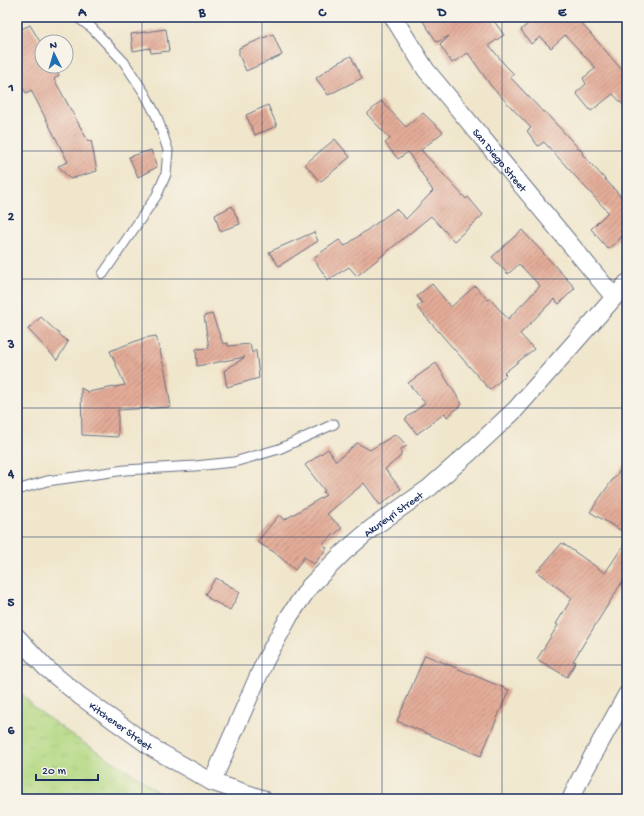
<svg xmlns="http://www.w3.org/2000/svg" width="644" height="816" font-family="'Gochi Hand',sans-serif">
  <defs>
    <pattern id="grass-tufts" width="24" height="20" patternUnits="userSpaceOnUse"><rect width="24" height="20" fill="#b3d881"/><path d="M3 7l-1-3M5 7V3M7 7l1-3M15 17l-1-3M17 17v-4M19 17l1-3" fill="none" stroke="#99ba72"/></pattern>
    <pattern id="building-hatch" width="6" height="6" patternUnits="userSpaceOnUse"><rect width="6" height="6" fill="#e3ac98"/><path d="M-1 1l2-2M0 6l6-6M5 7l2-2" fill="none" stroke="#b78c7f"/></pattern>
  </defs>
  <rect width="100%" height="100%" fill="#f7f3e8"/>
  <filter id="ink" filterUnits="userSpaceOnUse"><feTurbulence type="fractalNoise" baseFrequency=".025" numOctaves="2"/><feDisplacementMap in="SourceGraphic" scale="8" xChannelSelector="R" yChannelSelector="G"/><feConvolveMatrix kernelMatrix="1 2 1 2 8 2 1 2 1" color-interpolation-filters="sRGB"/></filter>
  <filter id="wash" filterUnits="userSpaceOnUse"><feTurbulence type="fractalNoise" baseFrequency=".012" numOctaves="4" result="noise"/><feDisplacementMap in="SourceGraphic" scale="16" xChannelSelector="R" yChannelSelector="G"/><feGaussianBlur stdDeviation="0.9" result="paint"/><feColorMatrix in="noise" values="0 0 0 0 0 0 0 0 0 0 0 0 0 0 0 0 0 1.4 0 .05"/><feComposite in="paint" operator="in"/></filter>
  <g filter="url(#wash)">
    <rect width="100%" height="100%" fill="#f0e6cc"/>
    <polygon fill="url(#grass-tufts)" stroke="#678470" points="17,689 36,709 76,738 141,779 166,799 17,799"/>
    <g id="blocks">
      <g fill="url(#building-hatch)">
        <polygon points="420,17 491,17 504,35 489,45 505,65 514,74 510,77 543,112 544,111 583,153 582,154 627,203 627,229 618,241 608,249 591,229 608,212 544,142 538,146 527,131 531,128 491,86 468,53 452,63 440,45 449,36 437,42"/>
        <polygon points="535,17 585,17 580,22 598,42 627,76 627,109 613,94 591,111 576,93 586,84 583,78 596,68 565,35 551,48 540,37 531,44 521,30"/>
        <polygon points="30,25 42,45 42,66 54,66 59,75 54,79 88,141 91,140 97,171 70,179 58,166 68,162 31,90 26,93 17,78 17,31"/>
        <polygon points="166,29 169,51 151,53 150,48 133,51 131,34"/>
        <polygon points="273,34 282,55 246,71 239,55 239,48"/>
        <polygon points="351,56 362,78 328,95 316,78 337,63"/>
        <polygon points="381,101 406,127 423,113 443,132 421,150 466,199 468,197 483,215 454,241 431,216 357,276 349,267 328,280 313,258 339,240 345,246 396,209 406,219 433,191 408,152 398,159 385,143 390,139 367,114"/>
        <polygon points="268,105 277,126 255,135 246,115"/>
        <polygon points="335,139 350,157 320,182 305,164"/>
        <polygon points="151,150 157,167 138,177 129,157"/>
        <polygon points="232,206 240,224 220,231 215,215"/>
        <polygon points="522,230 575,288 559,304 554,299 520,334 534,349 504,373 506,375 490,390 417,307 422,303 417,296 432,284 451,307 475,286 488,300 490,299 508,319 540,286 519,264 508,274 492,257"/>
        <polygon points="314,232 318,241 279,266 269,252"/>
        <polygon points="212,314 223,344 228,343 228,346 250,344 252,353 256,350 259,378 227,387 224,371 245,357 197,366 196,349 209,348 204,316"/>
        <polygon points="41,317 68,342 57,360 28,329"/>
        <polygon points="156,336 165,371 171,407 118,410 118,437 82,435 81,388 88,392 125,385 110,351 144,338"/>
        <polygon points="436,363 462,404 447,417 445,413 417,434 405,419 425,403 408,383"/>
        <polygon points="396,434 407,446 401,449 401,456 385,469 401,489 380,505 364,483 327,514 342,528 322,544 327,548 314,564 304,557 295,570 274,552 257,542 279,515 284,520 326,495 323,492 325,491 305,465 328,449 336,461 357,443 370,450"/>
        <polygon points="627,462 627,534 590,512 613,479"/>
        <polygon points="627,540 627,574 573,661 576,662 567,677 537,659 558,625 556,624 572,598 537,572 562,543 605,573"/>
        <polygon points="216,578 240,592 230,610 208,598 209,597 205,594"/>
        <polygon points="425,655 509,690 481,756 397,721"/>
      </g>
    </g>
  </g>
  <g filter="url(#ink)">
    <use href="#blocks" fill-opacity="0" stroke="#666f84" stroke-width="1"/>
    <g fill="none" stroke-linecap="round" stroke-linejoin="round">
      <g stroke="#666f84" stroke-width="11">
        <g id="lane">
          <polyline points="77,17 92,28 124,62 145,94 157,117 168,150 166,174 157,195 103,274"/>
          <polyline points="17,490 47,481 125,470 195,466 234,462 279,449 334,424"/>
        </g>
      </g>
      <g stroke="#666f84" stroke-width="19">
        <g id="street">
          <path id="s1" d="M393 17 426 70 614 297"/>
          <path id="s2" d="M17 637 46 668 80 696 154 749 212 782 263 799"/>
          <path id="s3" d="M212 782 265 661 290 615 310 586 344 552 372 528 429 488 470 452 515 410 627 283"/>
          <polyline points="571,799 580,779 627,694"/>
        </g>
      </g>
      <use href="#lane" stroke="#fff" stroke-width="9"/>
      <use href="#street" stroke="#fff" stroke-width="17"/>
    </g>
  </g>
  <path fill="none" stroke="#1b2f5e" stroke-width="1" stroke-opacity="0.55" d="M142 17V799M262 17V799M382 17V799M502 17V799M17 151H627M17 279H627M17 408H627M17 537H627M17 665H627"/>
  <g text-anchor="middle" stroke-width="3" stroke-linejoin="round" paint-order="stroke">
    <g font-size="11" fill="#1b2f5e" stroke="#f7f3e8">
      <text dy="4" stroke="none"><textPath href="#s1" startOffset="179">San Diego Street</textPath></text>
      <text dy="4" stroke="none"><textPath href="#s3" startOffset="330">Akureyri Street</textPath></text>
      <text dy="4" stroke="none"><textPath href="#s2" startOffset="137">Kitchener Street</textPath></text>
    </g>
  </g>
  <rect width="644" height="816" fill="none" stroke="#f7f3e8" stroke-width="44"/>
  <g transform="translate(54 54) rotate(355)"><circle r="19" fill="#f7f3e8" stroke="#9fa5b1"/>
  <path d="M0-3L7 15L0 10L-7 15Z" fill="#1f6fb2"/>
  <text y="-6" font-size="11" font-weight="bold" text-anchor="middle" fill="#1b2f5e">N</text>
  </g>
  <path d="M36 774v6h62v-6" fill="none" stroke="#1b2f5e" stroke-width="2"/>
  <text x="42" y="774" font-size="12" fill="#1b2f5e" stroke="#f7f3e8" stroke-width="3" paint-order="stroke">20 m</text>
  <rect x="22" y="22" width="600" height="772" fill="none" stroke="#1b2f5e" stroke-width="1.5"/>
  <g font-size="13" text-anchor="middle" font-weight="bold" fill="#1b2f5e">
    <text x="82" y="16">A</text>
    <text x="202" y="16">B</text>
    <text x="322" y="16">C</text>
    <text x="442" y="16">D</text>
    <text x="562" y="16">E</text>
    <text x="11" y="91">1</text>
    <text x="11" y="220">2</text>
    <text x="11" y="348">3</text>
    <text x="11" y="477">4</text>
    <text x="11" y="606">5</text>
    <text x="11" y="734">6</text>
  </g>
</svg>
